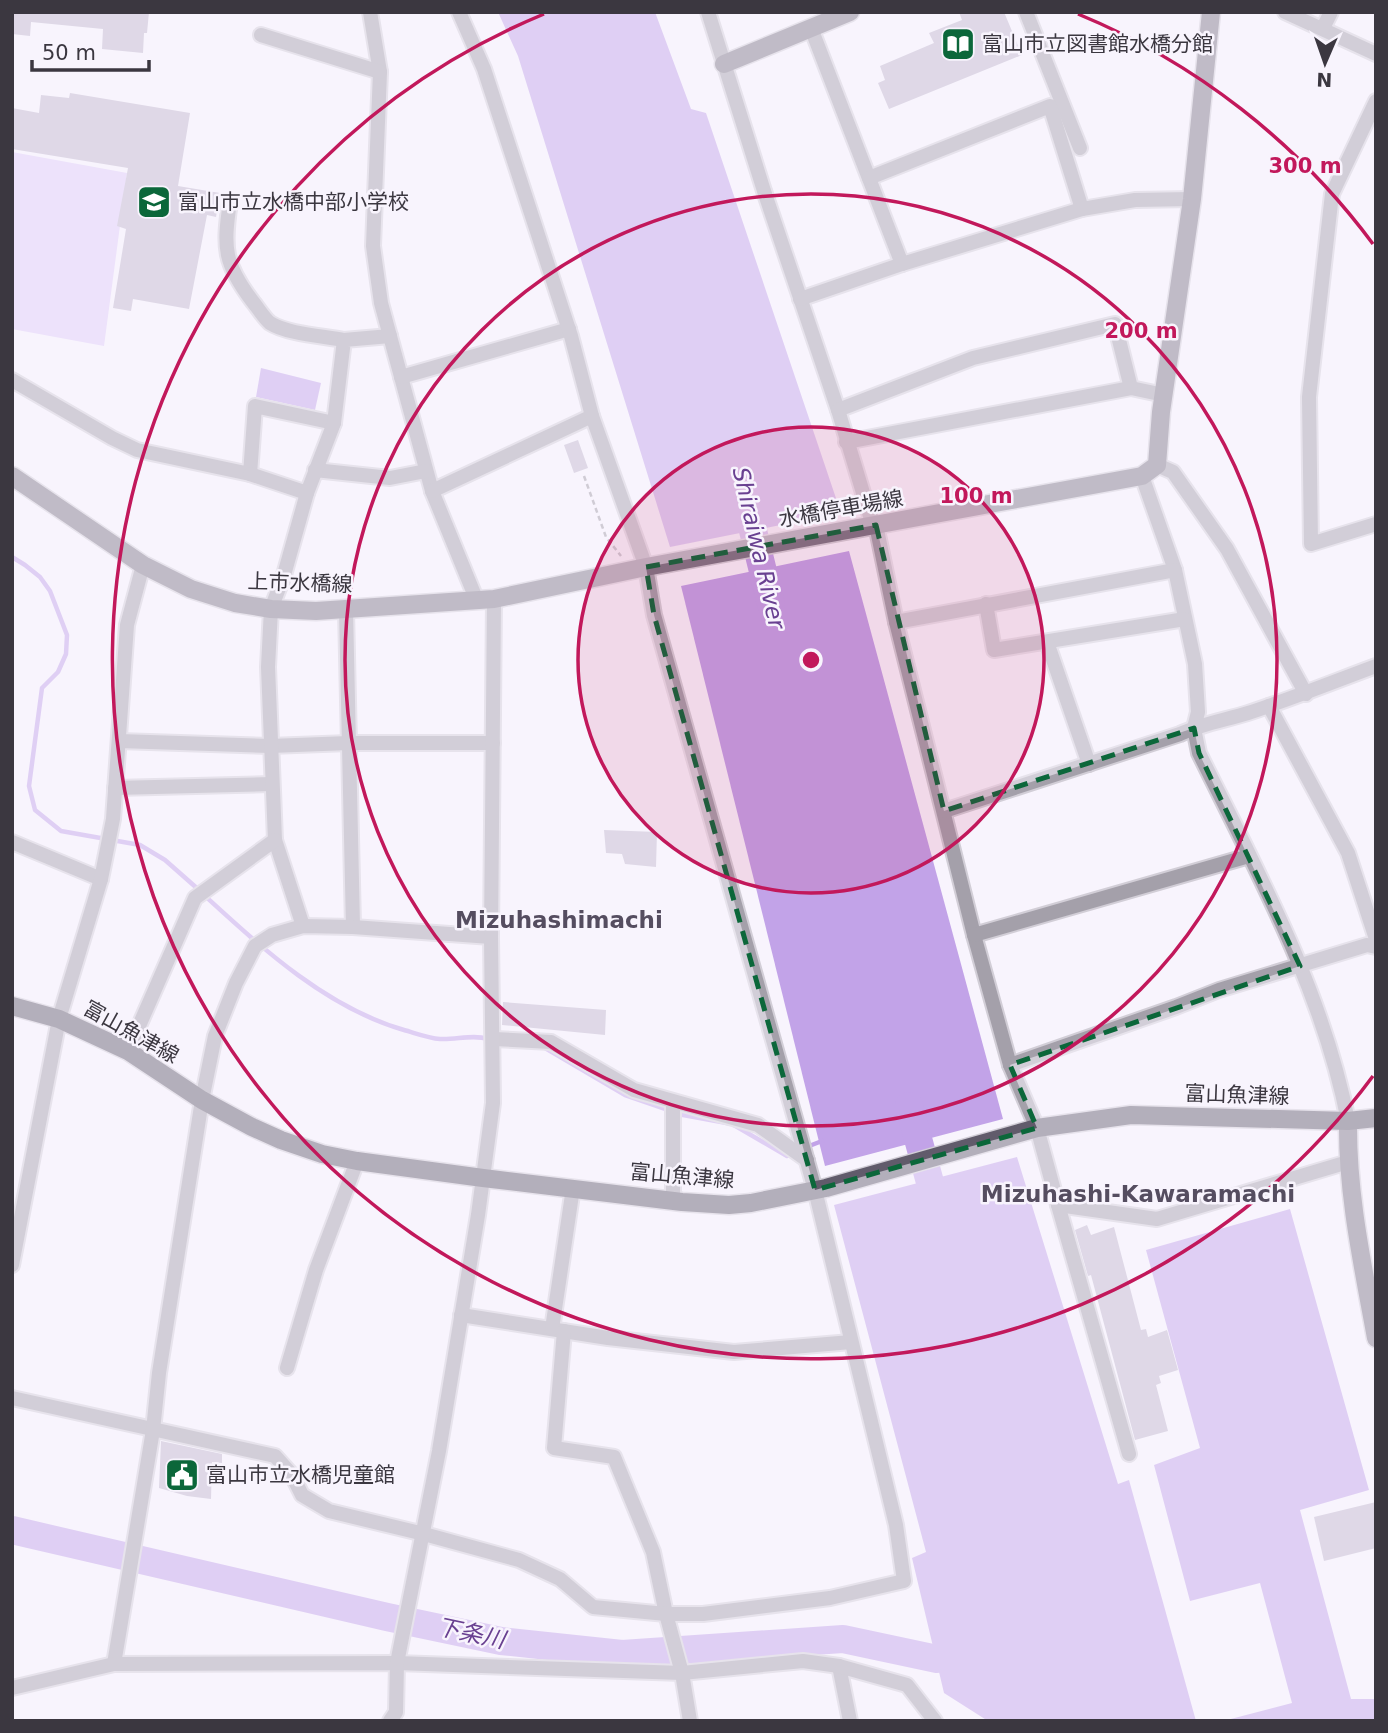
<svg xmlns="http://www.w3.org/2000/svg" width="1388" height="1733" font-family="'DejaVu Sans','Noto Sans JP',sans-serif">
  <rect width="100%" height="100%" fill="#f8f4fd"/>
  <polygon fill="#dfccf8" points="12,152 127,173 104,346 12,329"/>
  <g fill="#c2a3e8">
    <polygon points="498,12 655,12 691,109 706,113 841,513 670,547 518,56"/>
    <polygon points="261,368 321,383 315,410 256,397"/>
    <polygon points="849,551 1003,1119 825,1166 681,586"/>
    <polygon points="1017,1157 1118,1484 1129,1480 1196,1721 988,1721 944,1693 912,1558 926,1552 834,1205"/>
    <polygon points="1290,1209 1369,1490 1300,1510 1351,1699 1376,1699 1376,1721 1223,1721 1292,1703 1260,1583 1190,1601 1154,1465 1200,1448 1146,1250"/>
  </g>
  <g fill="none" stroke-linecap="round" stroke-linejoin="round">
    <g stroke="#c2a3e8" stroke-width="4.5">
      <polyline points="12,557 25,565 40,577 50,591 67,635 66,654 58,672 42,688 29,786 35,810 61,831 140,845 165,860 199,890"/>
      <path d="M205 896C263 949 327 1008 404 1030 415 1033 428 1038 440 1039 456 1040 473 1034 488 1039"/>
      <polyline points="545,1048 625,1095 683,1115 732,1124 787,1156 793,1153"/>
      <polyline points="804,1148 822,1141"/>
    </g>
    <g stroke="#c2a3e8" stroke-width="28">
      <polyline points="744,494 771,604"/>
      <polyline points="909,1106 939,1215"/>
      <polyline points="12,1530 387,1617 501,1641 622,1654 843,1639 937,1659"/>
    </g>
  </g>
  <g fill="#c0b7cc">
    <polygon points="12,12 149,12 147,33 144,33 143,53 102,49 103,29 31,22 30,36 12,34"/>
    <polygon points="959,12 1004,12 1022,55 889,109 878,83 885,80 880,66 934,43 929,33 962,20"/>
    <polygon points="70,93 190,113 178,186 220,193 216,217 207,215 189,309 133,299 131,311 113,308 126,229 117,226 128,168 12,149 12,108 39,113 41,95 69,98"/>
    <polygon points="578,440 588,468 574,473 564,445"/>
    <polygon points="604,830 657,832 656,867 625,864 622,854 606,853"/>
    <polygon points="503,1002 606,1010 605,1035 502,1025"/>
    <polygon points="1087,1225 1091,1235 1114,1227 1141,1330 1146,1329 1148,1337 1167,1330 1178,1370 1159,1376 1161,1383 1156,1385 1168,1431 1135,1440 1091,1275 1088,1276 1075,1230"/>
    <polygon points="161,1441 222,1454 222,1463 212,1462 211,1499 187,1496 159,1488"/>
    <polygon points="1376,1502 1376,1548 1324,1561 1314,1517"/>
  </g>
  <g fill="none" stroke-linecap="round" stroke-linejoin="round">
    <g stroke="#d2ced7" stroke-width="18">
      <g id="street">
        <polyline points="370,12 380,72 373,246 381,303 432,491 477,601"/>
        <polyline points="708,12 764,191 838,410 870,516 876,525 896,622 974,935 1010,1065 1037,1128 1058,1205 1157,1219 1348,1162"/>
        <polyline points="1026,12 1080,148"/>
        <polyline points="1285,12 1376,54"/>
        <polyline points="811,28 902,264"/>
        <polyline points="1323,28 1331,12"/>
        <polyline points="261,35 380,72"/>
        <polyline points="1376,101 1332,194 1309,397 1311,544 1376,524"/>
        <polyline points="869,178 1050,106 1082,209"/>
        <path d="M230 202C223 248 224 264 253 302 258 308 264 318 270 323 287 334 324 336 344 340"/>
        <polyline points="800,299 902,264 1082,209 1135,200 1192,199"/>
        <polyline points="401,377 569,329"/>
        <polyline points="12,380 112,438 137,450 250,474 255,406 334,423"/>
        <polyline points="838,410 973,358 1115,324 1131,388 1164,395"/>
        <polyline points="846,442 1131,388"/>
        <polyline points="1157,465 1173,472 1227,549 1306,694"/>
        <polyline points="315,470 390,478 426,471"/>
        <polyline points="250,474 307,493"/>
        <path d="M1142 476 1175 570 1195 664 1198 712 1194 728 1199 753C1257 871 1323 991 1348 1121"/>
        <polyline points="432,491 592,416"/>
        <polyline points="986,604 994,650 1185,619"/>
        <polyline points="346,610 353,927"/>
        <polyline points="896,622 1175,570"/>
        <polyline points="1047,642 1089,764"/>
        <polyline points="1269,706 1348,853 1376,939"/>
        <polyline points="119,741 270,746 349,743 493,743"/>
        <polyline points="115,788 271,784"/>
        <path d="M944 811 1180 734C1201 724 1225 720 1248 713 1291 699 1333 682 1376 666"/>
        <polyline points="12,842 101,879"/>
        <polyline points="303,926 275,840 268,667 271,609 284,575 307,493 334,423 344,340 390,336"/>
        <polyline points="974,935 1249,856"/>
        <polyline points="494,1039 551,1042 634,1090 758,1125 807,1160"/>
        <polyline points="128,1051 195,898 275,840"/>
        <polyline points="1010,1065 1176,1007 1219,990 1367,945 1376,947"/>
        <polyline points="673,1102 673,1201"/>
        <polyline points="1058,1205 1129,1454"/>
        <polyline points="12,1265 59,1019 101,879 113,819 127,625 143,565"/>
        <polyline points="461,1315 608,1338 734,1352 851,1342"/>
        <polyline points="552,1329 573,1188"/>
        <polyline points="564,1331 554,1448 614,1457 653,1552 666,1614 682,1673 690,1721"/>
        <polyline points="287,1368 316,1270 357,1161"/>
        <polyline points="12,1398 275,1456 292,1475 302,1495 329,1511 424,1534 519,1560 560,1579 593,1607 666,1614 703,1614 830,1598 904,1581 896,1525 815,1190 654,615 646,567 592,416 571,336 484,69 459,12"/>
        <polyline points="114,1664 153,1430 159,1373 202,1100 215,1036 236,983 255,946 272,935 303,926 353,927 491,937"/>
        <polyline points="839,1666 850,1721"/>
        <polyline points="12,1688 114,1664 397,1663 682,1673 803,1661 839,1666 907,1685 935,1721"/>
        <polyline points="390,1721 396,1712 397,1663 439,1451 478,1215 493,1103 491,937 494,599"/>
      </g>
    </g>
    <g stroke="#d2ced7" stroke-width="21">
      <g id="secondary">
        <polyline points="724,64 850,12"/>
        <polyline points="12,476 143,565 191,589 235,603 271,609 316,611 494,599 646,567 1142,476 1157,465 1161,412 1192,199 1211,12"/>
        <path d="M1348 1121C1347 1195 1363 1266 1376 1338"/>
      </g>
    </g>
    <g stroke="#d2ced7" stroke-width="21">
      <polyline id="primary" points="12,1006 59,1019 128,1051 202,1100 252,1127 281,1140 322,1154 357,1161 483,1178 682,1202 729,1205 751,1203 826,1188 1037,1128 1131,1115 1348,1121 1376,1118"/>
    </g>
    <polyline stroke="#a09ca5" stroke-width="2.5" stroke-dasharray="5 3.5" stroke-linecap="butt" points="584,476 606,537 621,556"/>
    <use href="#street" stroke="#a4a0aa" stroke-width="14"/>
    <use href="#secondary" stroke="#7d7785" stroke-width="18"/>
    <use href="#primary" stroke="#615b6b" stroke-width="18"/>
  </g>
  <path d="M0 0H1388V1733H0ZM876 525 944 811 1194 728 1199 753 1300 966 1010 1065 1037 1128 815 1190 654 615 646 567Z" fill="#f8f4fd" fill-opacity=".55" fill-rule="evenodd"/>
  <path fill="none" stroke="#0b673a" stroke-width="5" stroke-dasharray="14 9" stroke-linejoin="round" d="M876 525 944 811 1194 728 1199 753 1300 966 1010 1065 1037 1128 815 1190 654 615 646 567Z"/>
  <circle cx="811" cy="660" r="233" fill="#c2185b" fill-opacity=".12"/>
  <g fill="none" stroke="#c2185b" stroke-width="3.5">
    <circle cx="811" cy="660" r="233"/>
    <circle cx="811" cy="660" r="466"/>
    <path d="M1373 1076A699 699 0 1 1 544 14M1078 14A699 699 0 0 1 1373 244"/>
  </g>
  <defs>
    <g id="library-square" transform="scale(1.75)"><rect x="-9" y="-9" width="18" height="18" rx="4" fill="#0b673a" stroke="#f8f4fd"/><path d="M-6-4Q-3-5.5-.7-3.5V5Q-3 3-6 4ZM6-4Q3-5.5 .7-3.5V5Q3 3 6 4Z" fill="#fff"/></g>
    <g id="school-square" transform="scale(1.75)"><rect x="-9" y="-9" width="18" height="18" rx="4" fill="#0b673a" stroke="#f8f4fd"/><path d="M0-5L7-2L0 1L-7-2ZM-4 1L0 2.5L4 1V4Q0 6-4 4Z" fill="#fff"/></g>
    <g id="civic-square" transform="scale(1.75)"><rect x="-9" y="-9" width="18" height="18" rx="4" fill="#0b673a" stroke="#f8f4fd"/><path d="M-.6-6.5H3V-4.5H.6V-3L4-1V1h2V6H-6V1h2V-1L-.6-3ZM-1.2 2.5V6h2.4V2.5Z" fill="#fff"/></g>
  </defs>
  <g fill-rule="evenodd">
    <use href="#library-square" x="958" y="44"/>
    <use href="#school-square" x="154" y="202"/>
    <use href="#civic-square" x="182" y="1475"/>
  </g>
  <g text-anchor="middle" stroke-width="5" stroke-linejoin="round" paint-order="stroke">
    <g font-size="21" fill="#3b3740" stroke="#f8f4fd" text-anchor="start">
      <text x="982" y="51">富山市立図書館水橋分館</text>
      <text x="178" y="209">富山市立水橋中部小学校</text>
      <text x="206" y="1482">富山市立水橋児童館</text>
    </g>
    <g font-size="21" fill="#3b3740" stroke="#f8f4fd">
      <text transform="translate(841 509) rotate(-10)" y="7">水橋停車場線</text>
      <text transform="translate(300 583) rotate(2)" y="7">上市水橋線</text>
      <text transform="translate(131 1032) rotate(29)" y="7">富山魚津線</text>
      <text transform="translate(1237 1095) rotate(2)" y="7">富山魚津線</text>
      <text transform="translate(682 1176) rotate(5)" y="7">富山魚津線</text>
    </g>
    <g font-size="23" font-style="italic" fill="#694091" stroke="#f8f4fd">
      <text transform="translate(759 548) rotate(77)" y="8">Shiraiwa River</text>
      <text transform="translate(471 1633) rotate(12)" y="8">下条川</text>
    </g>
    <g font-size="23" font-weight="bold" fill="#554d60" stroke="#f8f4fd">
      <text x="559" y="928">Mizuhashimachi</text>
      <text x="1138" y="1202">Mizuhashi-Kawaramachi</text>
    </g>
  </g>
  <circle cx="811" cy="660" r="10" fill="#c2185b" stroke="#f8f4fd" stroke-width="3.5"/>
  <g font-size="21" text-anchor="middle" font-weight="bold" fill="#c2185b" stroke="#f8f4fd" stroke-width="5" stroke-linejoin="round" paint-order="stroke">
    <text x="1305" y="173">300 m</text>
    <text x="1141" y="338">200 m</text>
    <text x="976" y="503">100 m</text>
  </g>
  <rect width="1388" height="1733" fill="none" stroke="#3b3740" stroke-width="28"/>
  <g transform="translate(1325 63) rotate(182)" stroke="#f8f4fd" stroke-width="5" paint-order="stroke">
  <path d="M0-5L12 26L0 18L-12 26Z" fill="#3b3740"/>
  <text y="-10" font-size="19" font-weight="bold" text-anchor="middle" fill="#3b3740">N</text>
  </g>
  <path d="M32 60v10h117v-10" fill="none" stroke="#3b3740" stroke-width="3.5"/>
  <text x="42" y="60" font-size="21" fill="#3b3740" stroke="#f8f4fd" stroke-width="5" paint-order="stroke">50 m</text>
</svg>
